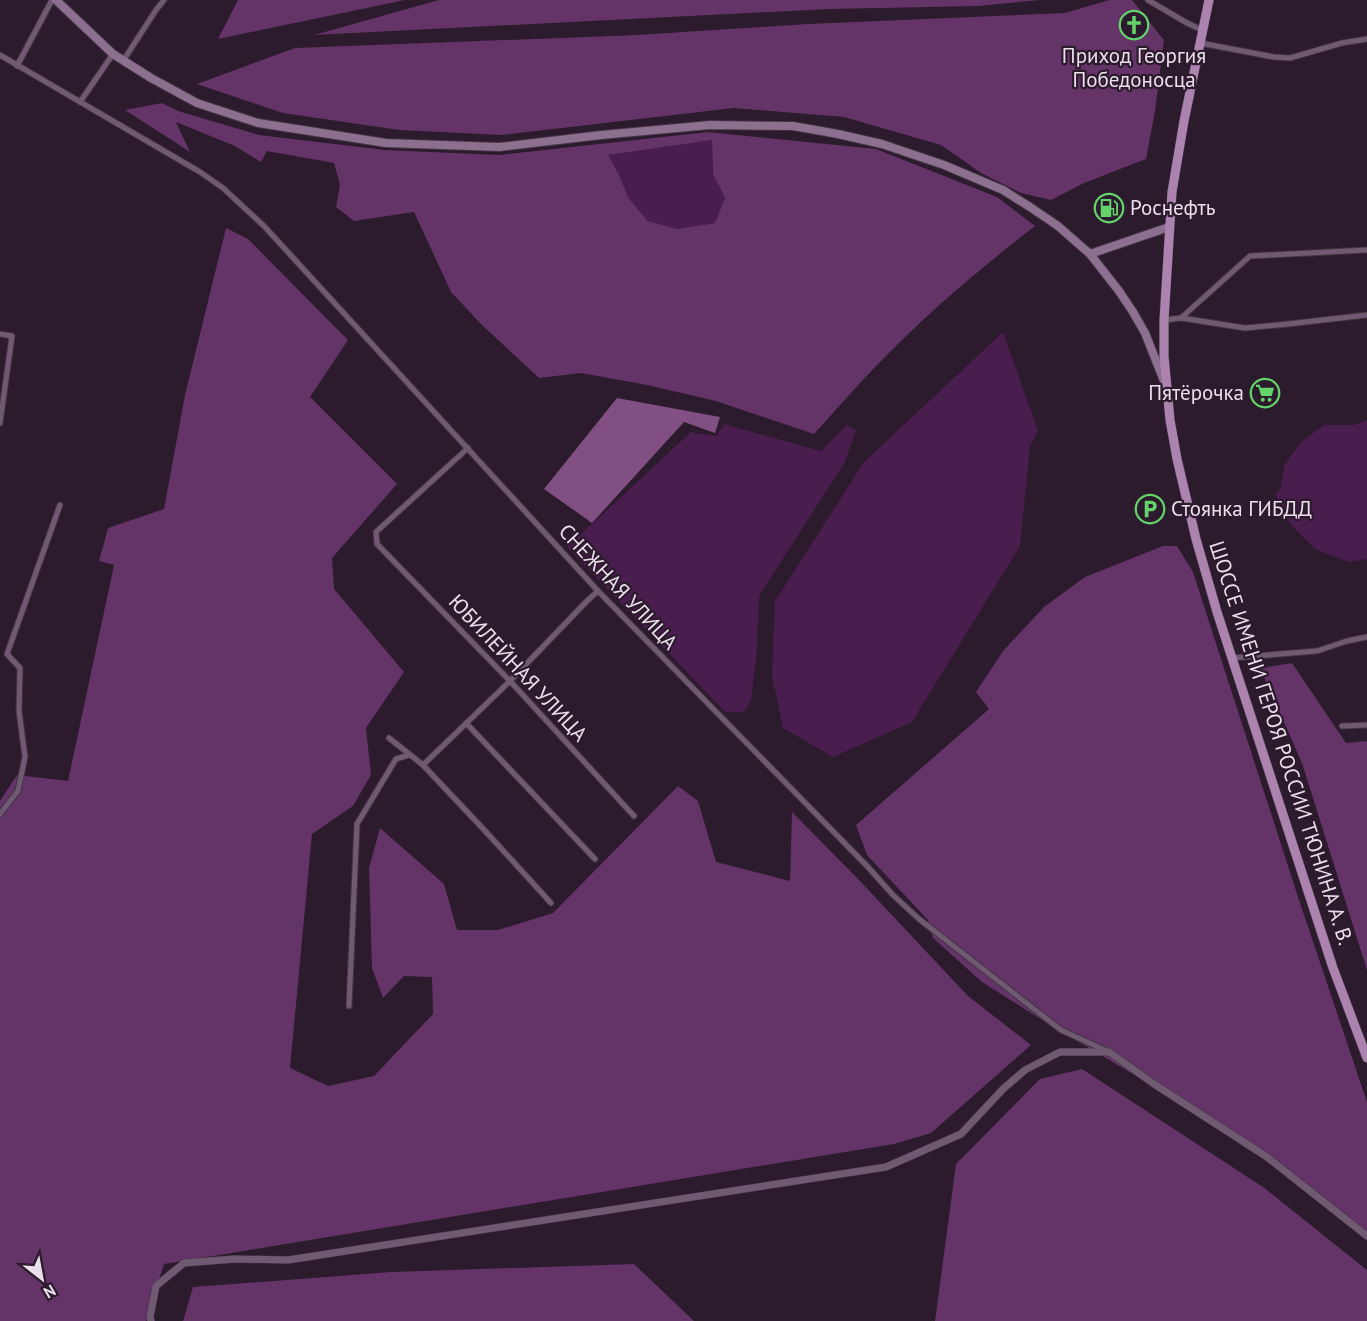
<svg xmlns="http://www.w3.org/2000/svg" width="1367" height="1321" font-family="'PT Sans',sans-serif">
  <rect width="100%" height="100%" fill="#2c1a2d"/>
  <g fill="#491d4d">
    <polygon points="712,140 713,174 725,198 715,223 677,229 648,221 629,199 619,175 607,155"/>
    <polygon points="1003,332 1038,431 1030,446 1020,546 912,722 833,757 783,728 772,676 775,601 864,462"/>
    <polygon points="1367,420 1367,559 1349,562 1315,549 1293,527 1280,509 1276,495 1281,487 1284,466 1300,443 1324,425 1354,425"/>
    <polygon points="724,424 821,451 847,425 856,430 845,462 759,596 757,650 751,700 744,712 725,712 567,547 691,432 716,436"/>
  </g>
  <g fill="#643367" fill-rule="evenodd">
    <polygon points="238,0 405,0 218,39"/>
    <polygon points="439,0 1040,0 978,6 829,9 314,35"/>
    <polygon points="1109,0 1132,0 1164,40 1155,111 1146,159 1084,183 1051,200 1021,193 981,173 941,145 844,117 734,108 502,135 399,130 283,113 197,84 295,48 637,35 808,24 1065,13"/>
    <path d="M162 103 178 111 259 135 385 150 499 155 708 132 876 149 997 197 1035 226C982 267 930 311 883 359 859 383 837 409 814 434L716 401 647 385 581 373 539 378 481 324 451 292 414 212 354 221 336 207 340 185 334 163 267 151 261 162 235 146 176 122 190 152 125 110ZM712 140 713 174 725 198 715 223 677 229 648 221 629 199 619 175 608 155Z"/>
    <polygon points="226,228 248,239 348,340 310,397 397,484 332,558 334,589 404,672 366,728 371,775 353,806 312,834 290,1068 328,1086 374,1076 433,1014 432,977 404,976 383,998 372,968 369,868 380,828 444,884 457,930 498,930 553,913 678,786 698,801 716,862 790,881 792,812 860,881 968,996 1031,1045 931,1133 894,1144 164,1264 146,1321 0,1321 0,801 17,775 68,781 114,565 99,561 108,528 164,509 185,395"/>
    <polygon points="1163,546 1177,546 1193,572 1298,897 1367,1102 1367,1233 1268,1154 1050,1025 982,982 933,938 928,920 867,855 856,825 989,709 976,692 1003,651 1044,607 1085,577"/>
    <polygon points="1292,663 1346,743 1367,741 1367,970 1302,763 1260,668"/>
    <polygon points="1082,1069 1263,1187 1367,1270 1367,1321 935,1321 956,1164 1040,1079"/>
    <polygon points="634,1264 694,1321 183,1321 193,1287 391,1272"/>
  </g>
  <polygon fill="#824f85" points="617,398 720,417 715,433 684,422 592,523 544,489"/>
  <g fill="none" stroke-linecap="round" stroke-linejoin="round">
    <g stroke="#433544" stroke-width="7">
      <g id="minor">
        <polyline points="1148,0 1187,23 1202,30"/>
        <polyline points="1200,43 1274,57 1290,58 1342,43 1367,39"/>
        <polyline points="0,55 200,172 223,188 264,226 598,591 867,866 893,895 919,919 1061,1030 1107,1051"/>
        <polyline points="123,61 156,10 164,0"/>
        <polyline points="17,66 52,0"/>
        <polyline points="80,102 113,54"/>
        <polyline points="1181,318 1245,328 1288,324 1367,315"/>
        <polyline points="1164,320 1181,318 1250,256 1367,250"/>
        <polyline points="0,334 12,336 0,423"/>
        <polyline points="468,448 376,532 377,544 510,681 634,816"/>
        <polyline points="1231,658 1317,651 1347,641 1367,637"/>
        <polyline points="466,723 595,859"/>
        <polyline points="1342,726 1367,725"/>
        <polyline points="389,738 423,765 488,834 551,903"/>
        <polyline points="423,765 510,681 587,601 598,591"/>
        <polyline points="0,814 18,791 25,757 19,711 20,668 7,654 60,505"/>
        <polyline points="349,1006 357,824 396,759 409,755"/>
      </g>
    </g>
    <g stroke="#433544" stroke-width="8">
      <polyline id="tertiary" points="151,1321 150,1317 156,1286 184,1263 235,1259 288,1260 886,1167 961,1134 1003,1089 1025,1070 1060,1052 1109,1052 1154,1084 1267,1157 1367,1236"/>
    </g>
    <g stroke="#433544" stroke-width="10">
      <g id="secondary">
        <polyline points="56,0 113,54 151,78 197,103 258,123 386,143 499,147 601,135 710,125 793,126 838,134 882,144 944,165 1003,190 1030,207 1058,226 1090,254 1119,291 1133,312 1145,333 1164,381"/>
        <polyline points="1090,254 1169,227"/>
      </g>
    </g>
    <g stroke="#433544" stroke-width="10">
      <polyline id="primary" points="1209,0 1184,121 1172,192 1164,320 1164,356 1170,420 1177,459 1196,539 1217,612 1333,968 1367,1058"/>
    </g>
    <use href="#minor" stroke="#6f5a71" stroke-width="5"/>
    <use href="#tertiary" stroke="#6f5a71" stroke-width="7"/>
    <use href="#secondary" stroke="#8d6f8f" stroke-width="8"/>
    <use href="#primary" stroke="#ab83ae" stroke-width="9"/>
  </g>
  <defs>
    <g id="church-ring" transform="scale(1.5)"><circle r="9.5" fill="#2c1a2d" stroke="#62d469" stroke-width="1.5"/><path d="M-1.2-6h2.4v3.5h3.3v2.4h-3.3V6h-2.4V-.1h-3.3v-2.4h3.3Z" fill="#62d469"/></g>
    <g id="fuel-ring" transform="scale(1.5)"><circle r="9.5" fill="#2c1a2d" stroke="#62d469" stroke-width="1.5"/><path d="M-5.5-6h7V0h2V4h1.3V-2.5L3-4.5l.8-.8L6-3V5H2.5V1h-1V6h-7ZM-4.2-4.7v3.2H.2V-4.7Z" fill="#62d469"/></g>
    <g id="supermarket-ring" transform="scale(1.5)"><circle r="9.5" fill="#2c1a2d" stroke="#62d469" stroke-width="1.5"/><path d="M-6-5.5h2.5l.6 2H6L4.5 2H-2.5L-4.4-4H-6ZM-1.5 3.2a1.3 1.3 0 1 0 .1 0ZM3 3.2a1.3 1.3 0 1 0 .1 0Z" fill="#62d469"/></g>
    <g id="parking-ring" transform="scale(1.5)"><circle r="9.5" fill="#2c1a2d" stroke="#62d469" stroke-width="1.5"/><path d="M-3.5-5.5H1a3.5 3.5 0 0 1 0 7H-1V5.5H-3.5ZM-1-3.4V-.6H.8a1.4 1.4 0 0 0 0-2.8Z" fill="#62d469"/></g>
  </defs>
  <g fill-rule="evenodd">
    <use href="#church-ring" x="1134" y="25"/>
    <use href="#fuel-ring" x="1109" y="208"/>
    <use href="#supermarket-ring" x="1265" y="393"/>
    <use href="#parking-ring" x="1150" y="509"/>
  </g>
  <g text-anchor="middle" stroke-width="4.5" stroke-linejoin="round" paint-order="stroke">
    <g font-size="21" fill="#ebdfec" stroke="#2c1a2d" text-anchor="start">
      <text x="1134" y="63" text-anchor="middle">Приход Георгия<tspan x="1134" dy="24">Победоносца</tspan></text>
      <text x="1130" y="215">Роснефть</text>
      <text x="1244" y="400" text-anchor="end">Пятёрочка</text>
      <text x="1171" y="516">Стоянка ГИБДД</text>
    </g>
    <g font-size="21" fill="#ebdfec" stroke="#2c1a2d">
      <text transform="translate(618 587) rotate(47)" y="7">СНЕЖНАЯ УЛИЦА</text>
      <text transform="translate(518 668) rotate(47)" y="7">ЮБИЛЕЙНАЯ УЛИЦА</text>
      <text transform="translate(1281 743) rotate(72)" y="7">ШОССЕ ИМЕНИ ГЕРОЯ РОССИИ ТЮНИНА А. В.</text>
    </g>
  </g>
  <g transform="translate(42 1279) rotate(149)" stroke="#2c1a2d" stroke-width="4.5" paint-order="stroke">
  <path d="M0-4.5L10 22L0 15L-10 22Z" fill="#ebdfec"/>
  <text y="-9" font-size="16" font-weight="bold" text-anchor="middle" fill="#ebdfec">N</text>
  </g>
</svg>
